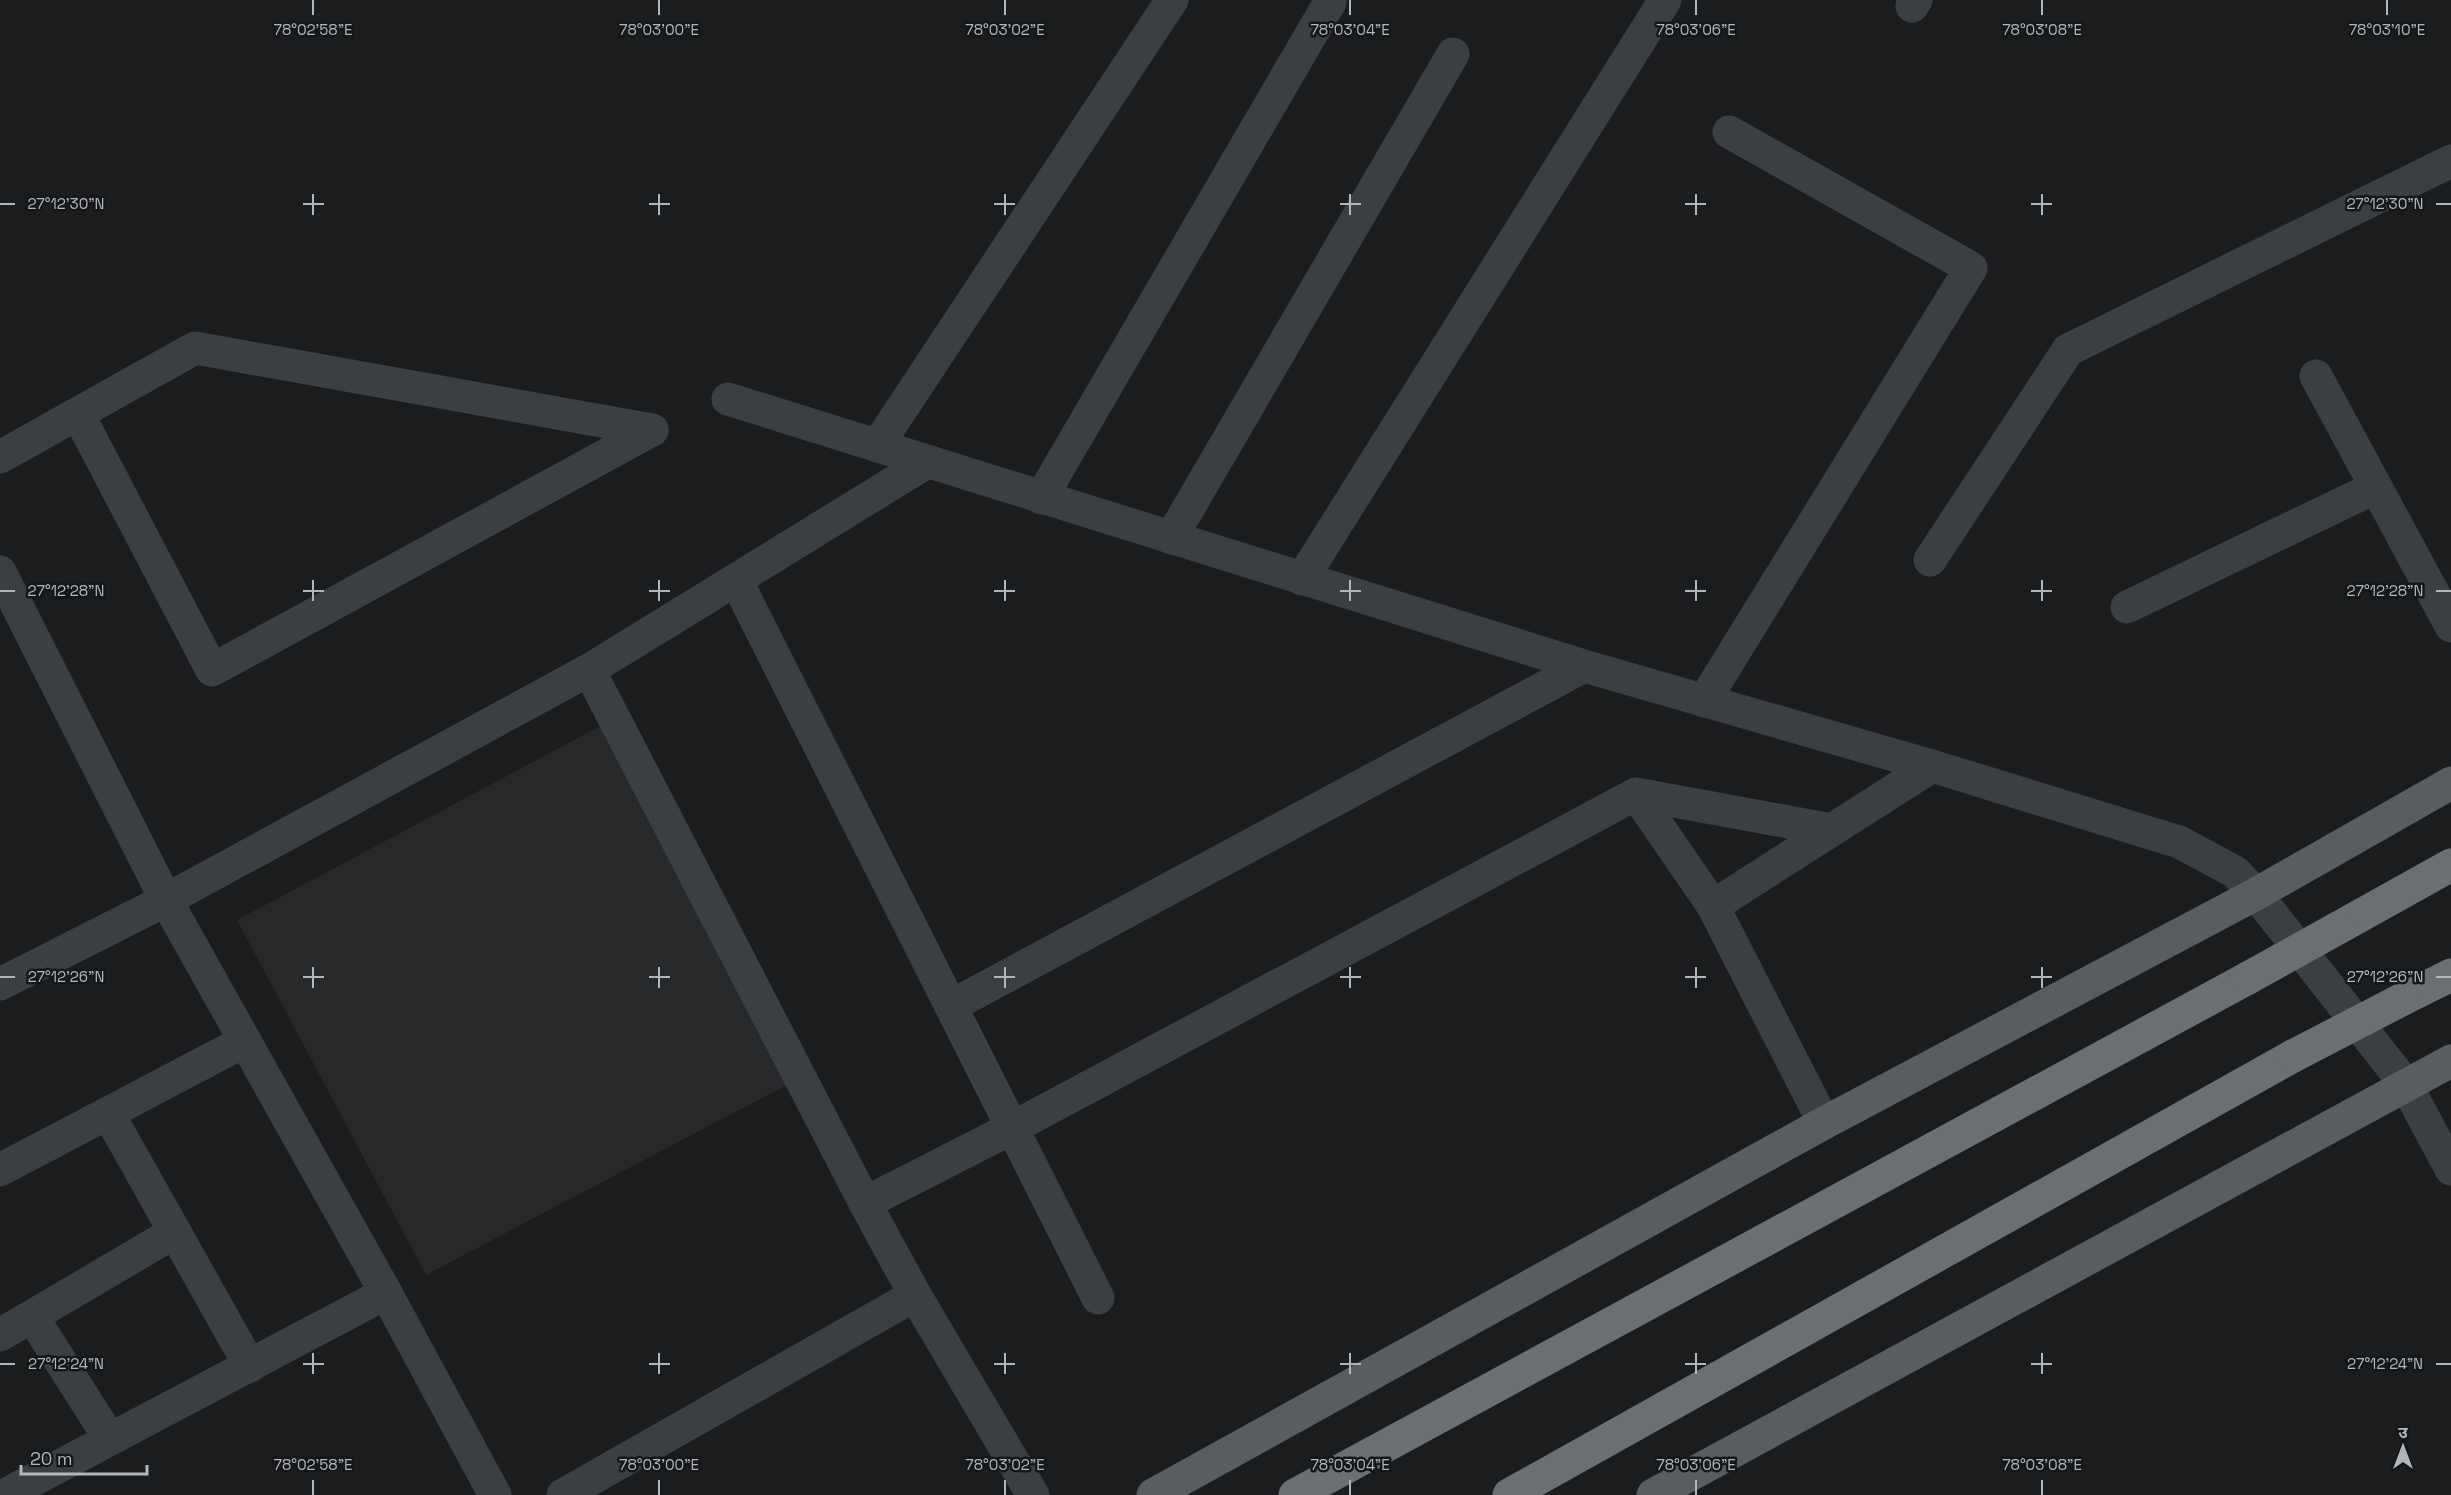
<svg xmlns="http://www.w3.org/2000/svg" width="2451" height="1495" font-family="'Space Grotesk','Noto Sans Devanagari',sans-serif">
  <rect width="100%" height="100%" fill="#1b1c1d"/>
  <polygon fill="#27282a" points="619,716 806,1075 426,1275 237,920"/>
  <g fill="none" stroke-linecap="round" stroke-linejoin="round">
    <g stroke="#3c3f42" stroke-width="33">
      <polyline points="1912,6 1916,0"/>
      <polyline points="2316,376 2451,626"/>
      <polyline points="728,399 1584,666 1932,766 2179,842 2235,872 2256,894 2406,1085 2451,1169"/>
      <polyline points="78,414 212,670 652,430"/>
      <polyline points="877,446 1172,0"/>
      <polyline points="0,457 195,348 652,430"/>
      <polyline points="1041,498 1330,2"/>
      <polyline points="1171,538 1453,54"/>
      <polyline points="1930,560 2068,350 2451,161"/>
      <polyline points="0,572 166,900 386,1293 495,1495"/>
      <polyline points="1302,579 1665,0"/>
      <polyline points="736,580 1098,1298"/>
      <polyline points="2127,607 2374,488"/>
      <polyline points="589,670 865,1203 915,1295 1033,1495"/>
      <polyline points="1704,701 1971,268 1729,132"/>
      <polyline points="1636,794 1713,906"/>
      <polyline points="0,984 166,900 589,670 927,462"/>
      <polyline points="951,1006 1584,666"/>
      <polyline points="108,1113 250,1366"/>
      <polyline points="1824,1123 1713,906 1932,766"/>
      <polyline points="0,1170 245,1041"/>
      <polyline points="865,1203 1012,1128 1636,794 1832,830"/>
      <polyline points="33,1318 110,1439"/>
      <polyline points="0,1335 175,1232"/>
      <polyline points="5,1495 386,1293"/>
      <polyline points="563,1495 915,1295"/>
    </g>
    <g stroke="#585d61" stroke-width="33">
      <polyline points="1153,1495 1824,1123 2256,894 2451,783"/>
      <polyline points="1653,1495 2451,1061"/>
    </g>
    <g stroke="#696f73" stroke-width="33">
      <polyline points="2338,928 2451,865"/>
      <polyline points="2403,999 2451,975"/>
      <polyline points="1295,1495 2248,978"/>
      <polyline points="1509,1495 2293,1056"/>
    </g>
    <g stroke="#696f73" stroke-width="33">
      <polyline points="2248,978 2338,928"/>
      <polyline points="2293,1056 2403,999"/>
    </g>
  </g>
  <path fill="none" stroke="#afb7bc" stroke-width="2" d="M313 0V15M659 0V15M1005 0V15M1350 0V15M1696 0V15M2042 0V15M2387 0V15M313 194V215M659 194V215M1005 194V215M1350 194V215M1696 194V215M2042 194V215M0 204H15M303 204H324M649 204H670M994 204H1015M1340 204H1361M1685 204H1706M2031 204H2052M2436 204H2451M313 580V601M659 580V601M1005 580V601M1350 580V601M1696 580V601M2042 580V601M0 591H15M303 591H324M649 591H670M994 591H1015M1340 591H1361M1685 591H1706M2031 591H2052M2436 591H2451M313 967V988M659 967V988M1005 967V988M1350 967V988M1696 967V988M2042 967V988M0 977H15M303 977H324M649 977H670M994 977H1015M1340 977H1361M1685 977H1706M2031 977H2052M2436 977H2451M313 1353V1374M659 1353V1374M1005 1353V1374M1350 1353V1374M1696 1353V1374M2042 1353V1374M0 1364H15M303 1364H324M649 1364H670M994 1364H1015M1340 1364H1361M1685 1364H1706M2031 1364H2052M2436 1364H2451M313 1480V1495M659 1480V1495M1005 1480V1495M1350 1480V1495M1696 1480V1495M2042 1480V1495"/>
  <g font-size="15" text-anchor="middle" fill="#afb7bc" stroke="#161718" stroke-width="5" stroke-linejoin="round" paint-order="stroke">
    <text x="313" y="35">78°02'58"E</text>
    <text x="659" y="35">78°03'00"E</text>
    <text x="1005" y="35">78°03'02"E</text>
    <text x="1350" y="35">78°03'04"E</text>
    <text x="1696" y="35">78°03'06"E</text>
    <text x="2042" y="35">78°03'08"E</text>
    <text x="2387" y="35">78°03'10"E</text>
    <text x="66" y="209">27°12'30"N</text>
    <text x="2385" y="209">27°12'30"N</text>
    <text x="66" y="596">27°12'28"N</text>
    <text x="2385" y="596">27°12'28"N</text>
    <text x="66" y="982">27°12'26"N</text>
    <text x="2385" y="982">27°12'26"N</text>
    <text x="66" y="1369">27°12'24"N</text>
    <text x="2385" y="1369">27°12'24"N</text>
    <text x="313" y="1470">78°02'58"E</text>
    <text x="659" y="1470">78°03'00"E</text>
    <text x="1005" y="1470">78°03'02"E</text>
    <text x="1350" y="1470">78°03'04"E</text>
    <text x="1696" y="1470">78°03'06"E</text>
    <text x="2042" y="1470">78°03'08"E</text>
  </g>
  <g transform="translate(2403 1447)" stroke="#161718" stroke-width="4.5" paint-order="stroke">
  <path d="M0-4.5L10 22L0 15L-10 22Z" fill="#afb7bc"/>
  <text y="-9" font-size="16" font-weight="bold" text-anchor="middle" fill="#afb7bc">उ</text>
  </g>
  <path d="M21 1465v9h126v-9" fill="none" stroke="#afb7bc" stroke-width="3"/>
  <text x="30" y="1465" font-size="18" fill="#afb7bc" stroke="#161718" stroke-width="4.5" paint-order="stroke">20 m</text>
</svg>
